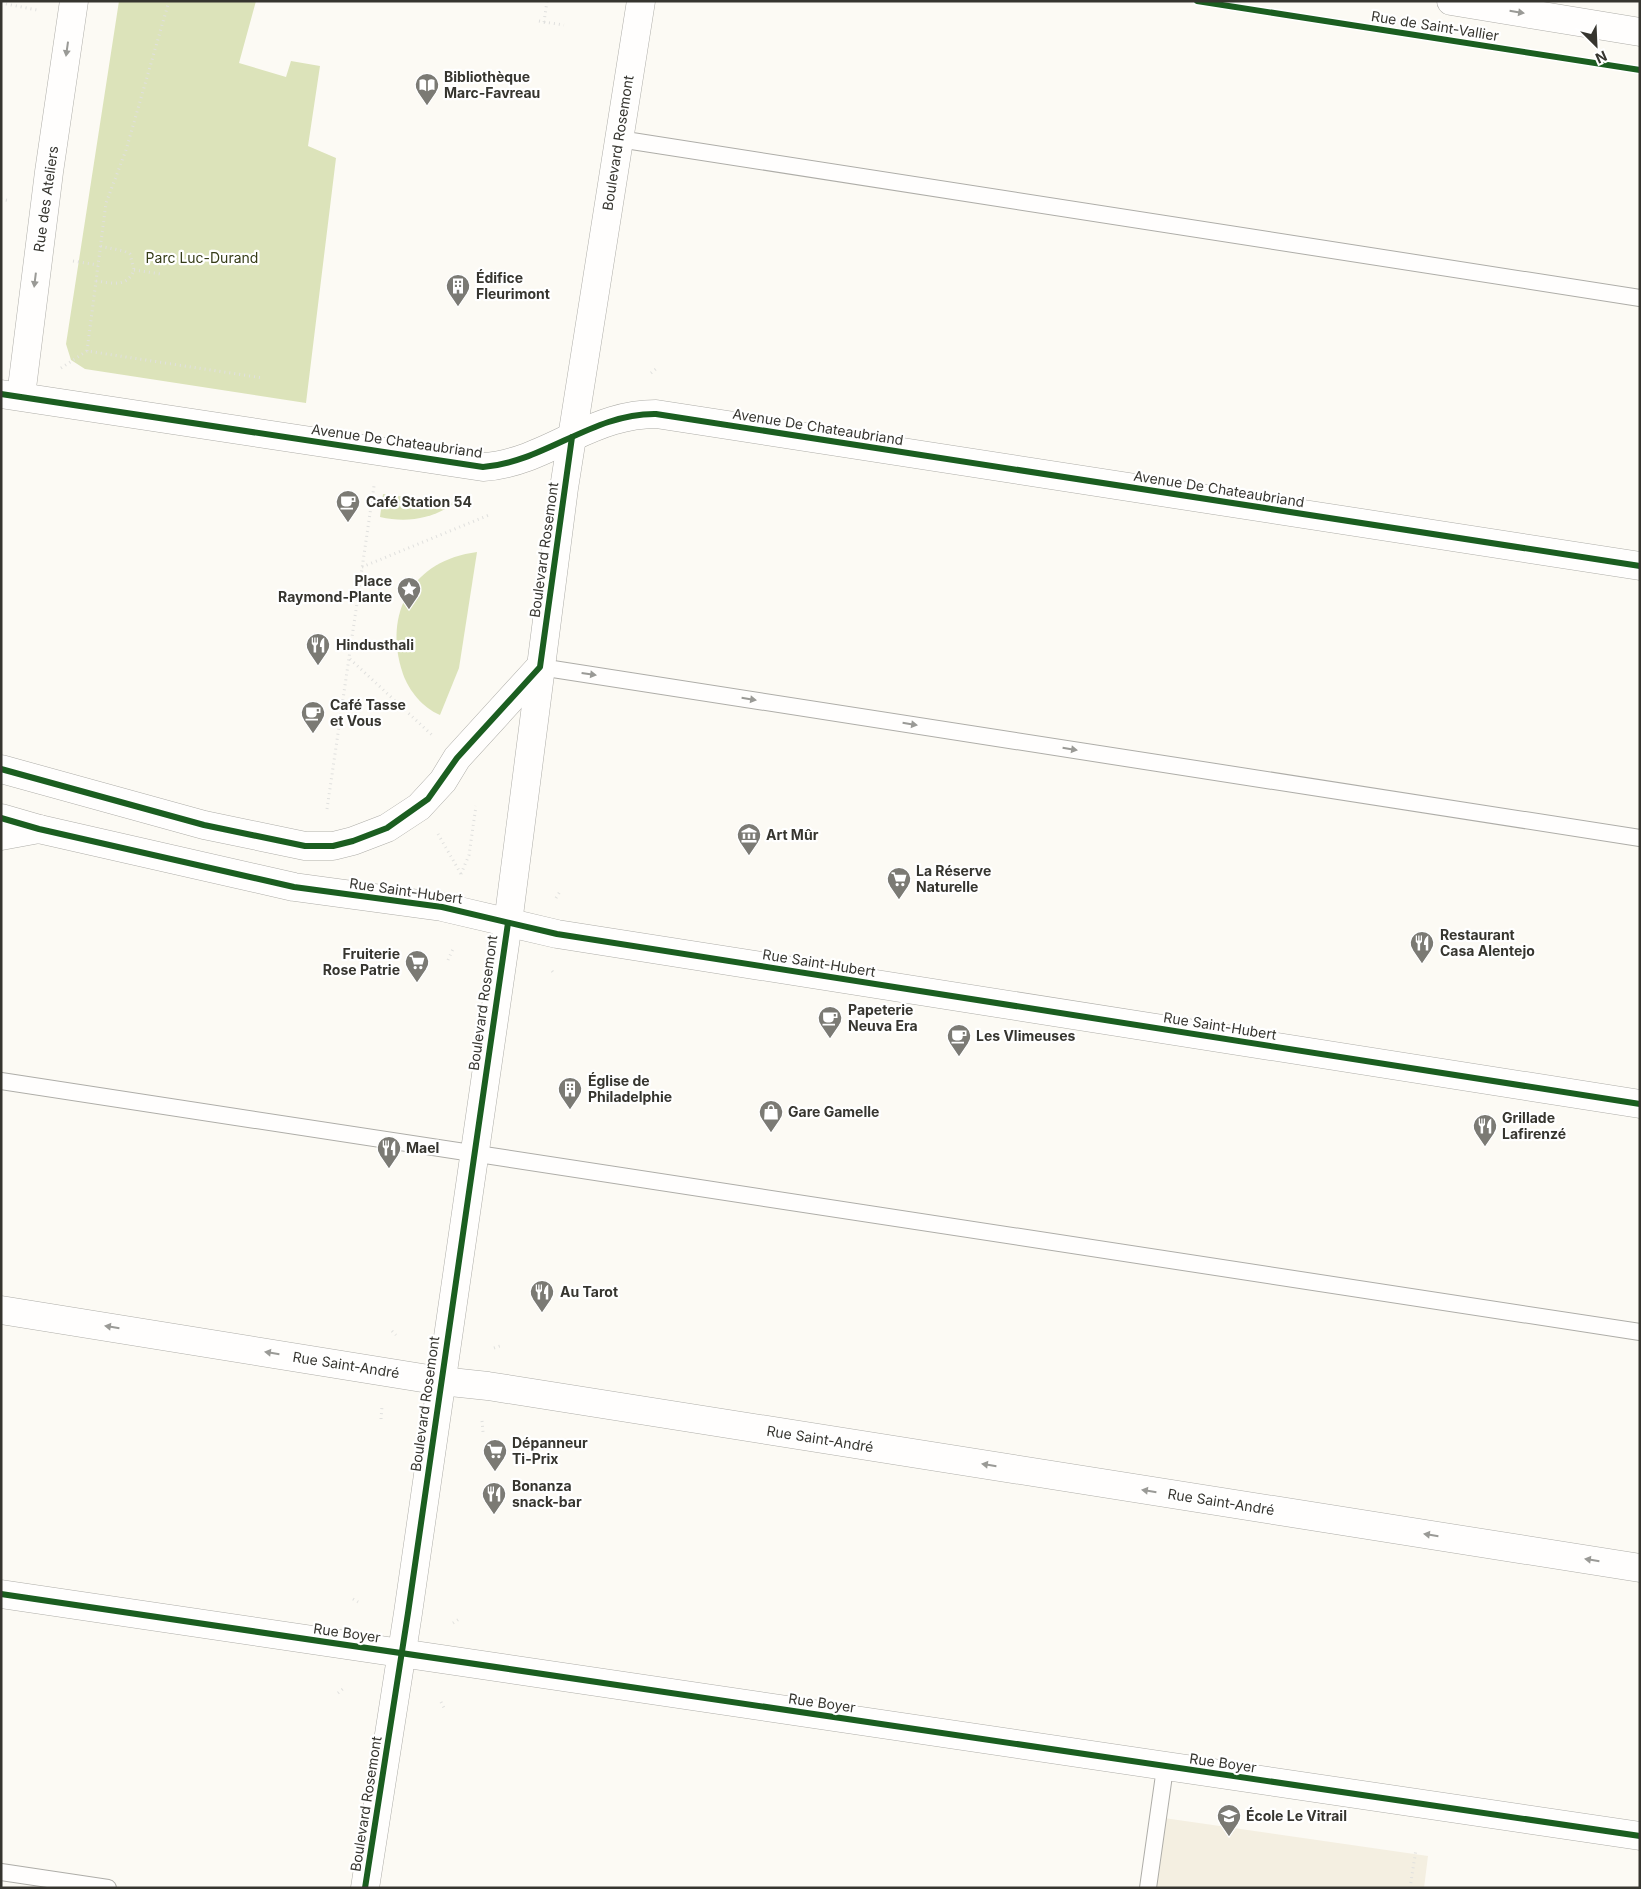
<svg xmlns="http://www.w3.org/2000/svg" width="1641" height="1889" font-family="Inter,sans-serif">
  <rect width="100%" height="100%" fill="#fcfaf4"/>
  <polygon fill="#f4efe1" points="1164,1818 1428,1856 1424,1888 1154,1888"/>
  <g fill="#dce3ba">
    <polygon points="119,1 256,1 239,63 286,77 291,61 320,66 308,146 336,158 306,403 85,369 71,360 66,344"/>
    <path d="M383 494 455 503C432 519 407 523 380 517Z"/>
    <path d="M477 552 459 668 440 715C423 708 409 691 403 674 382 613 413 560 477 552Z"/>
  </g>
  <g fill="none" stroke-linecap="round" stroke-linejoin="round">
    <g stroke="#aeada8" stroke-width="18">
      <g id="lane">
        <polyline points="619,139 1640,298"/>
        <polyline points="540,667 1640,838"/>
        <polyline points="1,1081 1640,1332"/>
        <polyline points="1,1872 108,1888"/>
        <polyline points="1148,1888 1165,1768"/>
      </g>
    </g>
    <g stroke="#aeada8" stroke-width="29">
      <g id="street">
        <polyline points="1451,1 1640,32"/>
        <path d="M1 394 483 467C515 465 543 451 572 437"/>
        <polyline points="21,396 49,172 74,1"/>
        <polyline points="1,836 39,829"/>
        <polyline points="1,1310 441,1381 488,1386 1640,1568"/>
        <polyline points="1,1594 1640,1836"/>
      </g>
    </g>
    <g stroke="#aeada8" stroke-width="29">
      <g id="secondary">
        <path d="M572 437C600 424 625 414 656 414L1640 566"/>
        <polyline points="1,769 204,825 305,846 333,846 353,841 387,828 419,807 443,781 457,758 540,667"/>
        <polyline points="1,818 39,829 294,887 442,907 557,934 1640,1104"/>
        <polyline points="365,1888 408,1613 508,923 564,488 641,1"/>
      </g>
    </g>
    <g stroke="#e0e0de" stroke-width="3" stroke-dasharray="1 4" stroke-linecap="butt">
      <polyline points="1,3 37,10"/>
      <polyline points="539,21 544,22 547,1"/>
      <polyline points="544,22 564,25"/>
      <polyline points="1,199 10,201"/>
      <polyline points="73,261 98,265"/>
      <polyline points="134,270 161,274"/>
      <path d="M96 281C112 283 127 288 134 270L130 254 124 251 99 246"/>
      <polyline points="87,351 106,203 126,150 169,1"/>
      <polyline points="61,368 87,351 263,378"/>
      <polyline points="651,373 657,368"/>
      <polyline points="362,567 489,515"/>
      <polyline points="350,659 432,735"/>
      <polyline points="327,809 374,486"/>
      <polyline points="438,834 461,874"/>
      <polyline points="461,874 469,855 476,806"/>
      <polyline points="556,898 561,890"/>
      <polyline points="448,960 453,949"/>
      <polyline points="552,971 555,975"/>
      <polyline points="392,1331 396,1335"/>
      <polyline points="494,1348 500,1346"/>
      <polyline points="381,1419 382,1406"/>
      <polyline points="482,1421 483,1432"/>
      <polyline points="353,1599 358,1602"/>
      <polyline points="453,1623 459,1619"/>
      <polyline points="338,1693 344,1688"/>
      <polyline points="441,1702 444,1708"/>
      <polyline points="1410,1888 1416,1849"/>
    </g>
    <use href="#lane" stroke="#fffefd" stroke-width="16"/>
    <use href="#street" stroke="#fffefd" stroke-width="28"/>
    <use href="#secondary" stroke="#fffefd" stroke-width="28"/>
    <g stroke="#fff" stroke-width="9">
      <g id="cycleway">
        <polyline points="1197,1 1640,70"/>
        <path d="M1 394 483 467C545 462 593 413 656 414L1640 566"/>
        <polyline points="1,769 204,825 305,846 333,846 353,841 387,828 428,799 457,758 540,667 572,437"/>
        <polyline points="1,818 39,829 294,887 442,907 557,934 1640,1104"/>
        <polyline points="1,1594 1640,1836"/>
        <polyline points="365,1888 408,1613 508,923"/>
      </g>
    </g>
    <use href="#cycleway" stroke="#1b5e20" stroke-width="6"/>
  </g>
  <defs><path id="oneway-solid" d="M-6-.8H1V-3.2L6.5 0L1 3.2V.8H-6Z" transform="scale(1.25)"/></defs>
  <g fill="#9a9a96">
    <use href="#oneway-solid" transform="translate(1517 12) rotate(9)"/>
    <use href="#oneway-solid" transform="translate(67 49) rotate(98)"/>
    <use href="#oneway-solid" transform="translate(35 280) rotate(97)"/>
    <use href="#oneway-solid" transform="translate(589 674) rotate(8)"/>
    <use href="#oneway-solid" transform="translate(749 699) rotate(9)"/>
    <use href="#oneway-solid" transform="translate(910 724) rotate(9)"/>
    <use href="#oneway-solid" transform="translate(1070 749) rotate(9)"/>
    <use href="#oneway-solid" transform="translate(112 1327) rotate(-171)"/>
    <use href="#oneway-solid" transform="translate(272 1353) rotate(-171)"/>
    <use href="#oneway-solid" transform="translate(989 1465) rotate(-171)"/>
    <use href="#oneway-solid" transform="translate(1149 1491) rotate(-171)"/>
    <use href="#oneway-solid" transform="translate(1431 1535) rotate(-171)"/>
    <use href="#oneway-solid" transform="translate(1592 1560) rotate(-171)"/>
  </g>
  <defs>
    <g id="library-pin" transform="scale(1.25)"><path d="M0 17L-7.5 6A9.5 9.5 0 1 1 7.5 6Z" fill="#7b7a74" stroke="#fff"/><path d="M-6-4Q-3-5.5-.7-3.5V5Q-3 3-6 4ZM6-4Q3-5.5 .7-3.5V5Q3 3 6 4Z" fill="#fff"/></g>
    <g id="building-pin" transform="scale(1.25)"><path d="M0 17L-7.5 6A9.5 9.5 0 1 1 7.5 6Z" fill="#7b7a74" stroke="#fff"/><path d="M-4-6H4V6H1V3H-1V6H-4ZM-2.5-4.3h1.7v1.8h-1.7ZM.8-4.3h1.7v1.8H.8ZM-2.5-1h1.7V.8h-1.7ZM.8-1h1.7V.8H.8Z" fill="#fff"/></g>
    <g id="cafe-pin" transform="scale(1.25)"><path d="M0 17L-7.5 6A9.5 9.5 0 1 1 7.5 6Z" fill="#7b7a74" stroke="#fff"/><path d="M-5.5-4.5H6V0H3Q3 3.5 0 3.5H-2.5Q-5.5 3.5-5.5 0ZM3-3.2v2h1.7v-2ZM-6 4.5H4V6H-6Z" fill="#fff"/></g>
    <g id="sight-pin" transform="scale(1.25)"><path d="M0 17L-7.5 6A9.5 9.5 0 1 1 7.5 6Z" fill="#7b7a74" stroke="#fff"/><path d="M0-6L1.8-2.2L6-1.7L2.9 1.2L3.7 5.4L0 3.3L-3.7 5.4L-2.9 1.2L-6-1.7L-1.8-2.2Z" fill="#fff"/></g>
    <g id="restaurant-pin" transform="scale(1.25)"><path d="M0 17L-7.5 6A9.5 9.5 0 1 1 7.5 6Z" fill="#7b7a74" stroke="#fff"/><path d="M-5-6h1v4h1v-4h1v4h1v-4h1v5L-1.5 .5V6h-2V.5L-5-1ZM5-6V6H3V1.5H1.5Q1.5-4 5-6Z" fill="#fff"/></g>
    <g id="museum-pin" transform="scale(1.25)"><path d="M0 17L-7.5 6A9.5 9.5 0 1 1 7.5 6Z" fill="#7b7a74" stroke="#fff"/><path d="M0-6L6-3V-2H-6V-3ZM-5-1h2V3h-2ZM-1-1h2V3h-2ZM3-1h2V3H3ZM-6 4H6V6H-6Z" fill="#fff"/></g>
    <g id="supermarket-pin" transform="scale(1.25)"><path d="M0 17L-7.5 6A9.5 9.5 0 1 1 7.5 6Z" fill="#7b7a74" stroke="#fff"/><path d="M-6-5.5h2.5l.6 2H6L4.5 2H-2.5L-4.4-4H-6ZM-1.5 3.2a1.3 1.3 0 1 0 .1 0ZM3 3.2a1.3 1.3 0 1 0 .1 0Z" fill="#fff"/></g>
    <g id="shop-pin" transform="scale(1.25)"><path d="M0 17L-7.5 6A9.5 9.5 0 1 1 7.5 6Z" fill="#7b7a74" stroke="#fff"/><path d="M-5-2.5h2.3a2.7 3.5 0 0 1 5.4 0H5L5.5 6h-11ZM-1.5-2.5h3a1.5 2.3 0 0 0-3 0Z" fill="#fff"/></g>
    <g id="school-pin" transform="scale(1.25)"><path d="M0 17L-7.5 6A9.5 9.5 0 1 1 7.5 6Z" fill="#7b7a74" stroke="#fff"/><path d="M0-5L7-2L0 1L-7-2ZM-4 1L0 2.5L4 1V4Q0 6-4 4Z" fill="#fff"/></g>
  </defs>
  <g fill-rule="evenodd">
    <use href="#library-pin" x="427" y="85"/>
    <use href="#building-pin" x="458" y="286"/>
    <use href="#cafe-pin" x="348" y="502"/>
    <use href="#sight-pin" x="409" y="589"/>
    <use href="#restaurant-pin" x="318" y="645"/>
    <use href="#cafe-pin" x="313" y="713"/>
    <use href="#museum-pin" x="749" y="835"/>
    <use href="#supermarket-pin" x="899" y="879"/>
    <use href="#restaurant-pin" x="1422" y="943"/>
    <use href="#supermarket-pin" x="417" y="962"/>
    <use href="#cafe-pin" x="830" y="1018"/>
    <use href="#cafe-pin" x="959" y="1036"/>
    <use href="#building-pin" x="570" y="1089"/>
    <use href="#shop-pin" x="771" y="1112"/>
    <use href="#restaurant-pin" x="1485" y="1126"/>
    <use href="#restaurant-pin" x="389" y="1148"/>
    <use href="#restaurant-pin" x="542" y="1292"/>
    <use href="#supermarket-pin" x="495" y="1451"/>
    <use href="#restaurant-pin" x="494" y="1494"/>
    <use href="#school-pin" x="1229" y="1816"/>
  </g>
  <g text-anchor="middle" stroke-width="4.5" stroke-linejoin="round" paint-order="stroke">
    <g font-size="14" fill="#36352f" stroke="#fff">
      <text transform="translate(1435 26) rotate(9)" y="5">Rue de Saint-Vallier</text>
      <text transform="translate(618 143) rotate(-81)" y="5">Boulevard Rosemont</text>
      <text transform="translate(46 199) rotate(-82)" y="5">Rue des Ateliers</text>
      <text transform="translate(818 427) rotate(9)" y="5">Avenue De Chateaubriand</text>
      <text transform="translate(397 441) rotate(8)" y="5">Avenue De Chateaubriand</text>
      <text transform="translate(1219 489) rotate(9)" y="5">Avenue De Chateaubriand</text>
      <text transform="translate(544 550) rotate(-82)" y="5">Boulevard Rosemont</text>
      <text transform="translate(406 891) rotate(8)" y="5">Rue Saint-Hubert</text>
      <text transform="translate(819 963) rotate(9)" y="5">Rue Saint-Hubert</text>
      <text transform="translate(483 1003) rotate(-82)" y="5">Boulevard Rosemont</text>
      <text transform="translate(1220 1026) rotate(9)" y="5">Rue Saint-Hubert</text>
      <text transform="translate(346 1365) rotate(9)" y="5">Rue Saint-André</text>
      <text transform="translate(425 1404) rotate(-82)" y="5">Boulevard Rosemont</text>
      <text transform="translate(820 1439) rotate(9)" y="5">Rue Saint-André</text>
      <text transform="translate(1221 1502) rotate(9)" y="5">Rue Saint-André</text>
      <text transform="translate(347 1633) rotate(8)" y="5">Rue Boyer</text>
      <text transform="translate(822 1703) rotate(8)" y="5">Rue Boyer</text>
      <text transform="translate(1223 1763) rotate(8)" y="5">Rue Boyer</text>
      <text transform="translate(366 1804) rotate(-81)" y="5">Boulevard Rosemont</text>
    </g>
    <g font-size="14" font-weight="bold" fill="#36352f" stroke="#fff" text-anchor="start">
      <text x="444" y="82">Bibliothèque<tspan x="444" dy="16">Marc-Favreau</tspan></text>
      <text x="476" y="283">Édifice<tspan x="476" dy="16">Fleurimont</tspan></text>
      <text x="366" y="507">Café Station 54</text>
      <text x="392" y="586" text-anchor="end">Place<tspan x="392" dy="16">Raymond-Plante</tspan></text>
      <text x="336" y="650">Hindusthali</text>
      <text x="330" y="710">Café Tasse<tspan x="330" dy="16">et Vous</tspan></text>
      <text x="766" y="840">Art Mûr</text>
      <text x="916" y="876">La Réserve<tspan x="916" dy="16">Naturelle</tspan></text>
      <text x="1440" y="940">Restaurant<tspan x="1440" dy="16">Casa Alentejo</tspan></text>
      <text x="400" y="959" text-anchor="end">Fruiterie<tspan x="400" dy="16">Rose Patrie</tspan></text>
      <text x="848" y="1015">Papeterie<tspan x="848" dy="16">Neuva Era</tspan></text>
      <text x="976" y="1041">Les Vlimeuses</text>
      <text x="588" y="1086">Église de<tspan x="588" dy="16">Philadelphie</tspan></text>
      <text x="788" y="1117">Gare Gamelle</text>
      <text x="1502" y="1123">Grillade<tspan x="1502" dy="16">Lafirenzé</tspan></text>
      <text x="406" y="1153">Mael</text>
      <text x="560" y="1297">Au Tarot</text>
      <text x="512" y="1448">Dépanneur<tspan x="512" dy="16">Ti-Prix</tspan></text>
      <text x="512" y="1491">Bonanza<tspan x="512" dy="16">snack-bar</tspan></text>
      <text x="1246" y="1821">École Le Vitrail</text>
    </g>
    <g font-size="14" fill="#363d18" stroke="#fff">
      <text x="202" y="263">Parc Luc-Durand</text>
    </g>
  </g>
  <rect width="1641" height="1889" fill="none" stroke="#36352f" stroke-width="5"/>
  <g transform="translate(1596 45) rotate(156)" stroke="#ffffff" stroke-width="4" paint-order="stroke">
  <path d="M0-4L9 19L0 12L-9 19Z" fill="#36352f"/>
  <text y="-8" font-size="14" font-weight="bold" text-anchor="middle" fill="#36352f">N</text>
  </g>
</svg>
